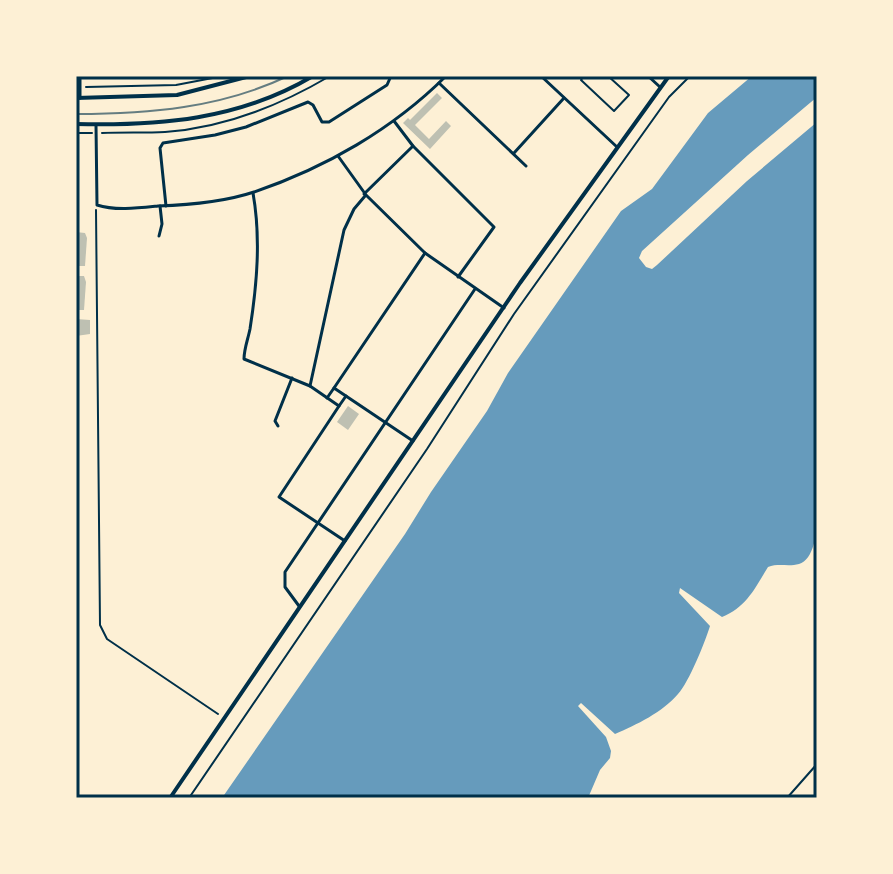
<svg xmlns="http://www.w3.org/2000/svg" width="893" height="874" font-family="Montserrat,sans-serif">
  <rect width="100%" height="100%" fill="#fdf0d5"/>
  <path fill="#669bbc" d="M752 76H817V97L748 155 642 251 639 258 646 267 652 269 657 265 747 181 817 122V442L814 445 817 451C817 475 826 556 799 564 789 567 778 563 768 567 755 588 747 607 722 617L680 588 679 593 710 626C705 642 689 682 678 694 663 712 636 725 615 734L581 703 578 706 606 737 611 751 610 758 600 770 588 798H222L405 534 431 492 487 411 508 373 621 211 652 189 708 113Z"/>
  <g fill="#bec0b2">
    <polygon points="437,93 442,98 415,125 429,139 446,121 451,126 430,149 403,123 408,118 410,120"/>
    <polygon points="76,232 85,233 87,238 85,266 76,266"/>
    <polygon points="76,276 84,276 86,282 84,310 76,310"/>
    <polygon points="76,319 90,320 90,334 76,336"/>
    <polygon points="348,406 359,414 348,430 337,422"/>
  </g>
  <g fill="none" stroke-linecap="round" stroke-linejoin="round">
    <g stroke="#003049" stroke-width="2">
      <polyline points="584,76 581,80 614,111 629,95 608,76"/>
      <polyline points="86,87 176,85 223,76"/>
      <polyline points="76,133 92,133"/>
      <path d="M102 133C123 132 144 133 165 132 224 128 279 106 330 76"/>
      <polyline points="96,210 100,625 107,639 218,714"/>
      <polyline points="189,798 427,449 514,314 669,97 690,76"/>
      <polyline points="787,798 817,764"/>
    </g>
    <g stroke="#003049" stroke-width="3">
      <polyline points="80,76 80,98"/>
      <polyline points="541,76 617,147"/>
      <polyline points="648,76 660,87"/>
      <polyline points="439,83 526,166"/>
      <polyline points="394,121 413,146 494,227 458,277"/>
      <path d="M96 125 97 205C115 211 139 208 158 206 189 205 224 202 254 192 325 168 393 129 446 76"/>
      <polyline points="514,153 564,98"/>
      <polyline points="338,156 366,195 425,253 504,308"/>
      <path d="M253 193C261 238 257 284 250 329 248 339 244 349 244 359L310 386 339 406 346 396"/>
      <polyline points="364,194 413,146"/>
      <polyline points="166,206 160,148 163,143 215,135 246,127 308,102 313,105 322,122 329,122 387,85 391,76"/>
      <polyline points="159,236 162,224 160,206"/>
      <polyline points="310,386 344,230 354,209 365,196"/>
      <polyline points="334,388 425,253"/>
      <polyline points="327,398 334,388 413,441"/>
      <polyline points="339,406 279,497 345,541"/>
      <polyline points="278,426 275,421 292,378"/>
      <polyline points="299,606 285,587 285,572 475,289"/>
    </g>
    <g stroke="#003049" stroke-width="4">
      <polyline points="76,98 177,95 250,76"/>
      <path d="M76 124C159 126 239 120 313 76"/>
      <polyline points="170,798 520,283 669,76"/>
    </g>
    <path stroke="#657d81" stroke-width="2" d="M76 114C148 114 221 108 288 76"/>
  </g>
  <rect width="893" height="874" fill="none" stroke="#fdf0d5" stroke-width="156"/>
  <rect x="78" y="78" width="737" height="718" fill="none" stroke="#003049" stroke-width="3"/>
</svg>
